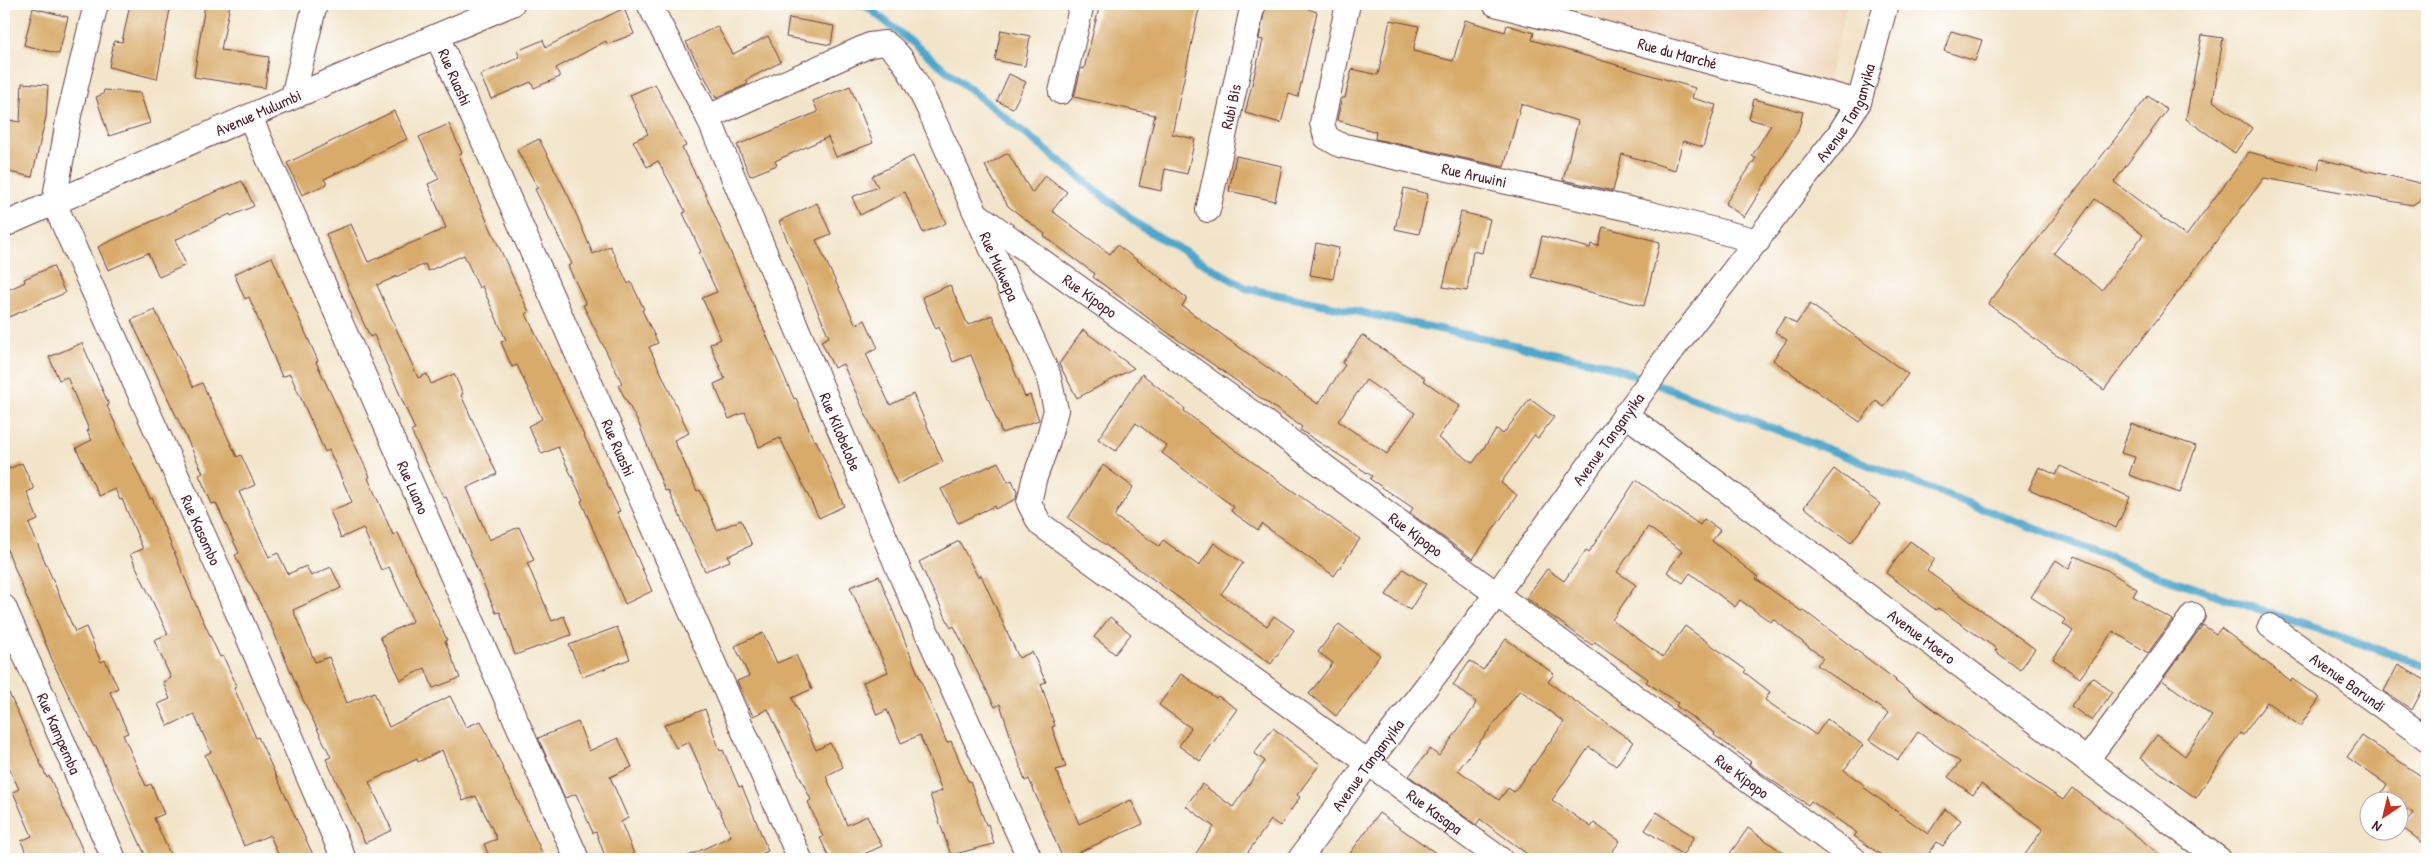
<svg xmlns="http://www.w3.org/2000/svg" width="2431" height="863" font-family="'Patrick Hand',sans-serif">
  <rect width="100%" height="100%" fill="#fff"/>
  <filter id="ink" filterUnits="userSpaceOnUse"><feTurbulence type="fractalNoise" baseFrequency=".02" numOctaves="2"/><feDisplacementMap in="SourceGraphic" scale="10" xChannelSelector="R" yChannelSelector="G"/><feConvolveMatrix kernelMatrix="1 2 1 2 8 2 1 2 1" color-interpolation-filters="sRGB"/></filter>
  <filter id="wash" filterUnits="userSpaceOnUse"><feTurbulence type="fractalNoise" baseFrequency=".0096" numOctaves="4" result="noise"/><feDisplacementMap in="SourceGraphic" scale="20" xChannelSelector="R" yChannelSelector="G"/><feGaussianBlur stdDeviation="1.12" result="paint"/><feColorMatrix in="noise" values="0 0 0 0 0 0 0 0 0 0 0 0 0 0 0 0 0 1.4 0 .05"/><feComposite in="paint" operator="in"/></filter>
  <g filter="url(#wash)">
    <rect width="100%" height="100%" fill="#f2e4c9"/>
    <polygon fill="#f0d6bc" points="1506,4 1847,4 1827,85"/>
    <g fill="none" stroke-linecap="round" stroke-linejoin="round">
      <polyline stroke="#4ea6cb" stroke-width="8" points="855,4 865,5 1142,227 1246,288 1604,364 2157,575 2427,666"/>
    </g>
    <g id="blocks">
      <g fill="#d8ab6b" fill-rule="evenodd">
        <polygon points="130,4 171,4 157,79 109,67 114,41 122,42"/>
        <polygon points="205,4 230,4 221,50 269,57 265,88 194,77"/>
        <polygon points="1100,4 1200,4 1172,134 1195,139 1187,174 1165,169 1161,191 1139,186 1155,115 1074,97 1081,68 1084,69"/>
        <polygon points="1266,4 1309,4 1308,9 1317,12 1298,97 1289,94 1281,123 1245,113 1263,40 1259,39"/>
        <polygon points="33,8 68,17 59,54 24,45"/>
        <polygon points="624,8 634,34 607,44 606,41 556,68 560,77 534,88 531,82 491,99 480,75 520,57 517,51 543,40 546,47"/>
        <polygon points="789,18 834,26 831,45 786,37"/>
        <polygon points="1390,20 1419,26 1413,51 1453,61 1465,20 1505,32 1507,25 1534,33 1532,40 1695,88 1692,98 1716,105 1703,147 1683,141 1675,170 1622,154 1613,191 1563,180 1578,121 1521,104 1504,167 1375,139 1376,132 1337,120 1342,98 1345,98 1352,69 1378,75"/>
        <polygon points="717,26 733,54 768,36 781,62 746,80 748,84 716,98 686,42"/>
        <polygon points="1001,30 1030,36 1025,66 995,60"/>
        <polygon points="1951,31 1982,40 1975,61 1944,51"/>
        <polygon points="2202,35 2223,38 2213,101 2252,128 2235,153 2186,119"/>
        <polygon points="1009,74 1026,82 1013,108 997,101"/>
        <polygon points="22,83 48,85 46,117 32,177 4,171 4,119 20,122"/>
        <polygon points="655,84 686,146 682,148 705,193 794,399 796,398 814,441 816,440 844,506 819,518 780,438 759,447 745,412 729,419 714,384 725,379 710,344 721,339 702,298 717,292 699,253 701,252 683,213 686,212 658,161 647,167 633,141 648,134 630,95"/>
        <polygon points="850,86 873,143 836,157 828,137 775,161 777,165 750,176 737,145 818,112 813,101"/>
        <polygon points="104,90 140,93 150,123 109,136 96,97 103,94"/>
        <path d="M2148 96 2167 110 2114 182 2186 236 2249 152 2318 170 2320 159 2427 185V196L2412 205 2264 178 2104 390 1988 304ZM2095 199 2143 235 2102 290 2054 253Z"/>
        <polygon points="1754,99 1803,112 1798,131 1744,217 1725,204 1756,158 1752,156 1771,125 1749,119"/>
        <polygon points="394,111 407,139 324,179 327,184 302,195 287,163"/>
        <polygon points="449,124 462,153 459,155 483,212 529,312 526,314 620,511 617,512 652,591 625,604 581,501 583,500 558,447 542,454 528,426 542,419 517,365 512,367 501,342 506,340 482,286 479,288 464,255 428,271 425,264 377,285 418,378 427,374 431,384 454,374 463,394 461,395 497,474 467,488 489,540 519,527 534,560 527,563 552,621 564,616 571,635 515,655 500,612 496,613 446,497 444,498 411,431 415,430 397,388 374,335 370,337 359,313 326,234 351,224 368,262 446,228 428,184 439,179 419,137"/>
        <polygon points="539,139 569,197 593,254 610,246 628,284 631,282 644,309 642,310 658,343 649,347 689,433 674,440 697,491 700,490 717,530 741,520 752,545 728,556 730,561 705,571 668,490 665,491 639,424 618,385 622,383 583,305 586,304 568,266 572,264 535,189 538,188 517,150"/>
        <path d="M1008 153 1032 193 1045 175 1067 192 1052 211 1110 254 1117 245 1187 298 1182 306 1318 404 1345 365 1342 363 1362 335 1425 378 1423 380 1460 406 1438 438 1473 463 1497 429 1503 434 1530 399 1554 417 1538 438 1534 435 1501 483 1517 495 1473 559 1410 513 1413 508 1370 479 1372 476 1300 430 1302 427 1164 330 1093 277 1095 274 1044 236 1045 234 1008 206 985 166ZM1366 380 1415 413 1387 454 1338 421Z"/>
        <polygon points="913,156 946,223 923,233 905,192 860,215 852,197 878,187 872,176"/>
        <polygon points="1236,156 1282,166 1275,201 1229,191"/>
        <polygon points="242,181 254,206 231,216 230,214 175,240 186,265 159,277 148,253 108,270 98,247 201,198"/>
        <polygon points="1404,188 1428,194 1419,234 1395,229"/>
        <polygon points="817,203 831,234 816,240 856,325 865,320 878,348 866,354 890,405 913,394 943,462 897,484 843,364 834,368 821,341 829,337 779,221"/>
        <polygon points="1461,212 1490,219 1482,253 1473,251 1467,291 1443,287"/>
        <polygon points="1603,227 1660,242 1644,306 1532,277 1542,236 1590,248 1591,244 1598,246"/>
        <polygon points="1316,243 1339,248 1333,279 1310,275"/>
        <polygon points="272,257 318,361 316,362 370,477 368,478 393,535 398,533 447,640 445,641 460,678 433,688 425,668 401,680 380,637 413,621 389,567 381,570 363,528 341,538 330,511 352,502 329,450 325,452 290,374 282,377 249,297 245,299 234,274"/>
        <polygon points="53,266 65,293 4,319 4,292 25,282 24,279"/>
        <polygon points="950,285 968,325 992,315 1025,397 1030,395 1039,420 1002,433 971,355 953,362 939,327 936,329 922,297"/>
        <polygon points="1810,304 1908,374 1884,407 1876,401 1860,422 1773,360 1787,340 1775,332 1785,317 1796,324"/>
        <polygon points="155,310 193,387 202,383 237,457 241,455 255,485 239,492 269,557 278,553 288,574 306,566 311,576 331,567 341,588 293,610 315,662 329,657 347,703 374,692 389,727 450,696 466,727 481,721 545,859 490,859 484,844 497,839 476,796 463,801 442,750 418,762 417,759 369,782 392,830 365,843 326,759 331,757 304,702 269,621 249,582 248,582 235,555 239,553 216,503 212,504 199,475 203,473 131,320"/>
        <polygon points="1083,330 1134,368 1077,398 1059,364"/>
        <polygon points="82,343 109,405 107,406 150,499 152,498 195,603 220,657 223,656 237,686 234,688 256,738 258,737 315,859 280,859 270,835 244,846 205,755 211,752 194,714 168,726 158,704 170,699 163,682 171,678 154,640 168,634 130,554 143,549 122,499 120,500 115,489 99,496 76,448 92,440 87,431 89,430 67,377 59,380 49,357"/>
        <polygon points="1142,374 1185,409 1184,411 1223,441 1360,539 1334,576 1262,524 1258,530 1231,511 1234,507 1162,453 1167,446 1136,423 1116,451 1098,439"/>
        <polygon points="2131,424 2196,446 2180,493 2129,475 2135,457 2121,453"/>
        <polygon points="998,462 1008,482 1012,480 1017,492 1016,499 995,509 994,506 958,523 941,489"/>
        <polygon points="22,463 34,489 27,492 38,520 29,524 75,632 86,627 101,662 105,660 118,688 110,692 128,733 123,735 146,786 151,784 164,814 154,818 172,859 147,859 96,746 94,747 56,669 4,542 4,471"/>
        <polygon points="1103,465 1133,487 1114,516 1159,546 1163,540 1199,566 1214,543 1243,563 1221,594 1267,626 1274,616 1294,630 1271,664 1068,518"/>
        <polygon points="2060,466 2130,497 2116,528 2029,489 2039,467 2056,475"/>
        <polygon points="1834,469 1880,504 1851,543 1804,507"/>
        <polygon points="1636,480 1700,525 1704,519 1720,530 1712,541 1758,577 1756,579 1801,611 1803,610 1896,680 1895,681 2013,767 2063,800 2072,788 2118,821 2165,859 2022,859 2043,829 1981,784 1973,795 1948,777 1960,762 1918,732 1898,760 1869,740 1888,713 1817,665 1823,658 1773,619 1771,622 1740,600 1735,607 1690,573 1683,583 1667,572 1682,551 1648,527 1617,572 1636,585 1612,620 1663,657 1685,626 1746,670 1744,672 1770,692 1765,700 1816,735 1827,719 1863,745 1844,770 1864,785 1863,787 1928,834 1945,809 1961,820 1943,846 1937,842 1925,859 1887,859 1854,836 1857,833 1811,801 1808,805 1770,779 1749,764 1751,762 1714,735 1715,733 1676,706 1678,703 1646,682 1648,679 1595,642 1592,645 1526,598 1547,569 1564,581 1586,550 1589,552"/>
        <polygon points="959,541 978,577 981,575 1019,658 1032,652 1046,682 1041,684 1055,726 1052,727 1066,767 1056,770 1079,824 1131,800 1143,824 1063,859 1029,779 1025,781 1000,704 995,707 954,626 951,628 919,562"/>
        <polygon points="1910,541 1935,559 1927,571 2035,649 2020,670 1995,651 1997,649 1938,608 1936,610 1886,573"/>
        <polygon points="2075,556 2107,570 2137,589 2133,596 2172,620 2148,653 2113,631 2080,678 2053,659 2073,631 2063,624 2066,620 2031,597 2056,560 2069,569"/>
        <polygon points="1403,569 1426,584 1410,610 1386,595"/>
        <polygon points="879,576 922,684 947,743 951,741 968,781 970,781 986,825 988,824 994,844 951,855 930,795 942,791 920,735 901,743 887,710 877,715 863,682 888,672 850,587"/>
        <polygon points="1110,617 1131,634 1115,654 1094,637"/>
        <polygon points="1339,624 1380,655 1336,716 1309,694 1333,663 1318,652"/>
        <polygon points="2203,625 2216,634 2221,628 2291,681 2292,679 2320,698 2300,726 2267,702 2243,735 2240,733 2196,798 2140,758 2157,735 2185,756 2212,716 2162,680"/>
        <polygon points="617,627 630,659 583,677 569,645"/>
        <polygon points="763,633 777,663 796,655 812,689 792,698 816,750 830,743 843,767 826,776 847,825 867,816 882,846 853,859 830,859 820,838 823,837 808,802 811,800 768,709 753,716 737,681 749,676 735,646"/>
        <path d="M1506 639 1554 674 1548 682 1633 742 1616 766 1589 747 1552 800 1591 827 1594 823 1620 841 1607 859H1534L1480 819 1476 825 1409 776 1430 749 1439 756 1473 709 1476 702 1453 685 1470 661 1483 670ZM1520 690 1564 722 1514 792 1508 788 1499 800 1458 770Z"/>
        <polygon points="2398,665 2427,681 2412,710 2384,691"/>
        <polygon points="1181,674 1216,698 1218,696 1237,709 1200,761 1179,746 1191,728 1159,705"/>
        <polygon points="2092,677 2112,692 2092,721 2071,706"/>
        <polygon points="4,682 47,778 49,776 84,853 71,859 29,859 21,841 32,836 13,792 19,789 4,757"/>
        <polygon points="705,709 720,751 723,750 739,787 742,786 768,851 748,859 682,859 731,836 689,742 676,748 664,725"/>
        <polygon points="578,722 589,751 618,738 632,767 610,777 628,818 621,822 636,859 606,859 596,832 593,833 576,794 565,798 538,738"/>
        <polygon points="1273,728 1320,764 1297,795 1300,797 1280,826 1271,820 1243,859 1192,859 1214,827 1186,806 1202,784 1233,807 1265,761 1254,753"/>
        <polygon points="2362,736 2427,780 2427,846 2402,827 2413,813 2398,803 2398,800 2395,800 2382,792 2387,785 2347,757"/>
        <polygon points="1657,812 1694,837 1683,855 1645,830"/>
        <polygon points="1379,813 1444,859 1346,859"/>
        <polygon points="1748,828 1792,859 1726,859"/>
      </g>
    </g>
  </g>
  <g filter="url(#ink)">
    <use href="#blocks" fill-opacity="0" stroke="#633d43" stroke-width="1"/>
    <g fill="none" stroke-linecap="round" stroke-linejoin="round">
      <g stroke="#633d43" stroke-width="26">
        <g id="minor">
          <path id="s1" d="M96 4 69 115 54 203 216 563 344 859"/>
          <path id="s2" d="M649 4 708 117 903 580 1030 859"/>
          <path id="s3" d="M1348 4 1322 123 1326 137 1340 145 1647 213 1758 241"/>
          <path id="s4" d="M1495 4 1859 102"/>
          <path id="s5" d="M437 36 800 859"/>
          <polyline points="1061,92 1082,4"/>
          <polyline points="293,97 315,4"/>
          <path id="s6" d="M250 117 577 859"/>
          <path id="s7" d="M708 117 870 45 885 43C907 58 916 84 928 107L1048 374 1056 410 1047 444 1034 480 1029 503 1040 524 1500 859"/>
          <path id="s8" d="M1208 210 1253 4"/>
          <path id="s9" d="M978 215 1236 401 1854 859"/>
          <path id="s10" d="M4 225 293 97 512 4"/>
          <path id="s11" d="M1625 414 2219 859"/>
          <path id="s12" d="M4 607 114 859"/>
          <path id="s13" d="M2270 626 2427 739"/>
          <polyline points="2087,760 2193,615"/>
          <path id="s14" d="M1300 859 1368 763 1496 595 1667 357 1839 134 1859 102 1886 4"/>
        </g>
      </g>
      <use href="#minor" stroke="#fff" stroke-width="24"/>
    </g>
  </g>
  <g text-anchor="middle" stroke-width="5" stroke-linejoin="round" paint-order="stroke">
    <g font-size="16" fill="#4a1f2b" stroke="#fff">
      <text dy="6" stroke="none"><textPath href="#s4" startOffset="189">Rue du Marché</textPath></text>
      <text dy="6" stroke="none"><textPath href="#s5" startOffset="45">Rue Ruashi</textPath></text>
      <text dy="6" stroke="none"><textPath href="#s8" startOffset="106">Rubi Bis</textPath></text>
      <text dy="6" stroke="none"><textPath href="#s14" startOffset="926">Avenue Tanganyika</textPath></text>
      <text dy="6" stroke="none"><textPath href="#s10" startOffset="278">Avenue Mulumbi</textPath></text>
      <text dy="6" stroke="none"><textPath href="#s3" startOffset="290">Rue Aruwini</textPath></text>
      <text dy="6" stroke="none"><textPath href="#s7" startOffset="445">Rue Mukwepa</textPath></text>
      <text dy="6" stroke="none"><textPath href="#s9" startOffset="138">Rue Kipopo</textPath></text>
      <text dy="6" stroke="none"><textPath href="#s2" startOffset="469">Rue Kilobelobe</textPath></text>
      <text dy="6" stroke="none"><textPath href="#s14" startOffset="521">Avenue Tanganyika</textPath></text>
      <text dy="6" stroke="none"><textPath href="#s5" startOffset="450">Rue Ruashi</textPath></text>
      <text dy="6" stroke="none"><textPath href="#s6" startOffset="405">Rue Luano</textPath></text>
      <text dy="6" stroke="none"><textPath href="#s1" startOffset="562">Rue Kasombo</textPath></text>
      <text dy="6" stroke="none"><textPath href="#s9" startOffset="542">Rue Kipopo</textPath></text>
      <text dy="6" stroke="none"><textPath href="#s11" startOffset="371">Avenue Moero</textPath></text>
      <text dy="6" stroke="none"><textPath href="#s13" startOffset="96">Avenue Barundi</textPath></text>
      <text dy="6" stroke="none"><textPath href="#s12" startOffset="138">Rue Kampemba</textPath></text>
      <text dy="6" stroke="none"><textPath href="#s14" startOffset="116">Avenue Tanganyika</textPath></text>
      <text dy="6" stroke="none"><textPath href="#s9" startOffset="948">Rue Kipopo</textPath></text>
      <text dy="6" stroke="none"><textPath href="#s7" startOffset="1209">Rue Kasapa</textPath></text>
    </g>
  </g>
  <rect width="2431" height="863" fill="none" stroke="#fff" stroke-width="20"/>
  <g transform="translate(2384 816) rotate(215)"><circle r="24" fill="#ffffff" stroke="#b7a5aa"/>
  <path d="M0-4L9 19L0 12L-9 19Z" fill="#c8321e"/>
  <text y="-8" font-size="14" font-weight="bold" text-anchor="middle" fill="#4a1f2b">N</text>
  </g>
</svg>
